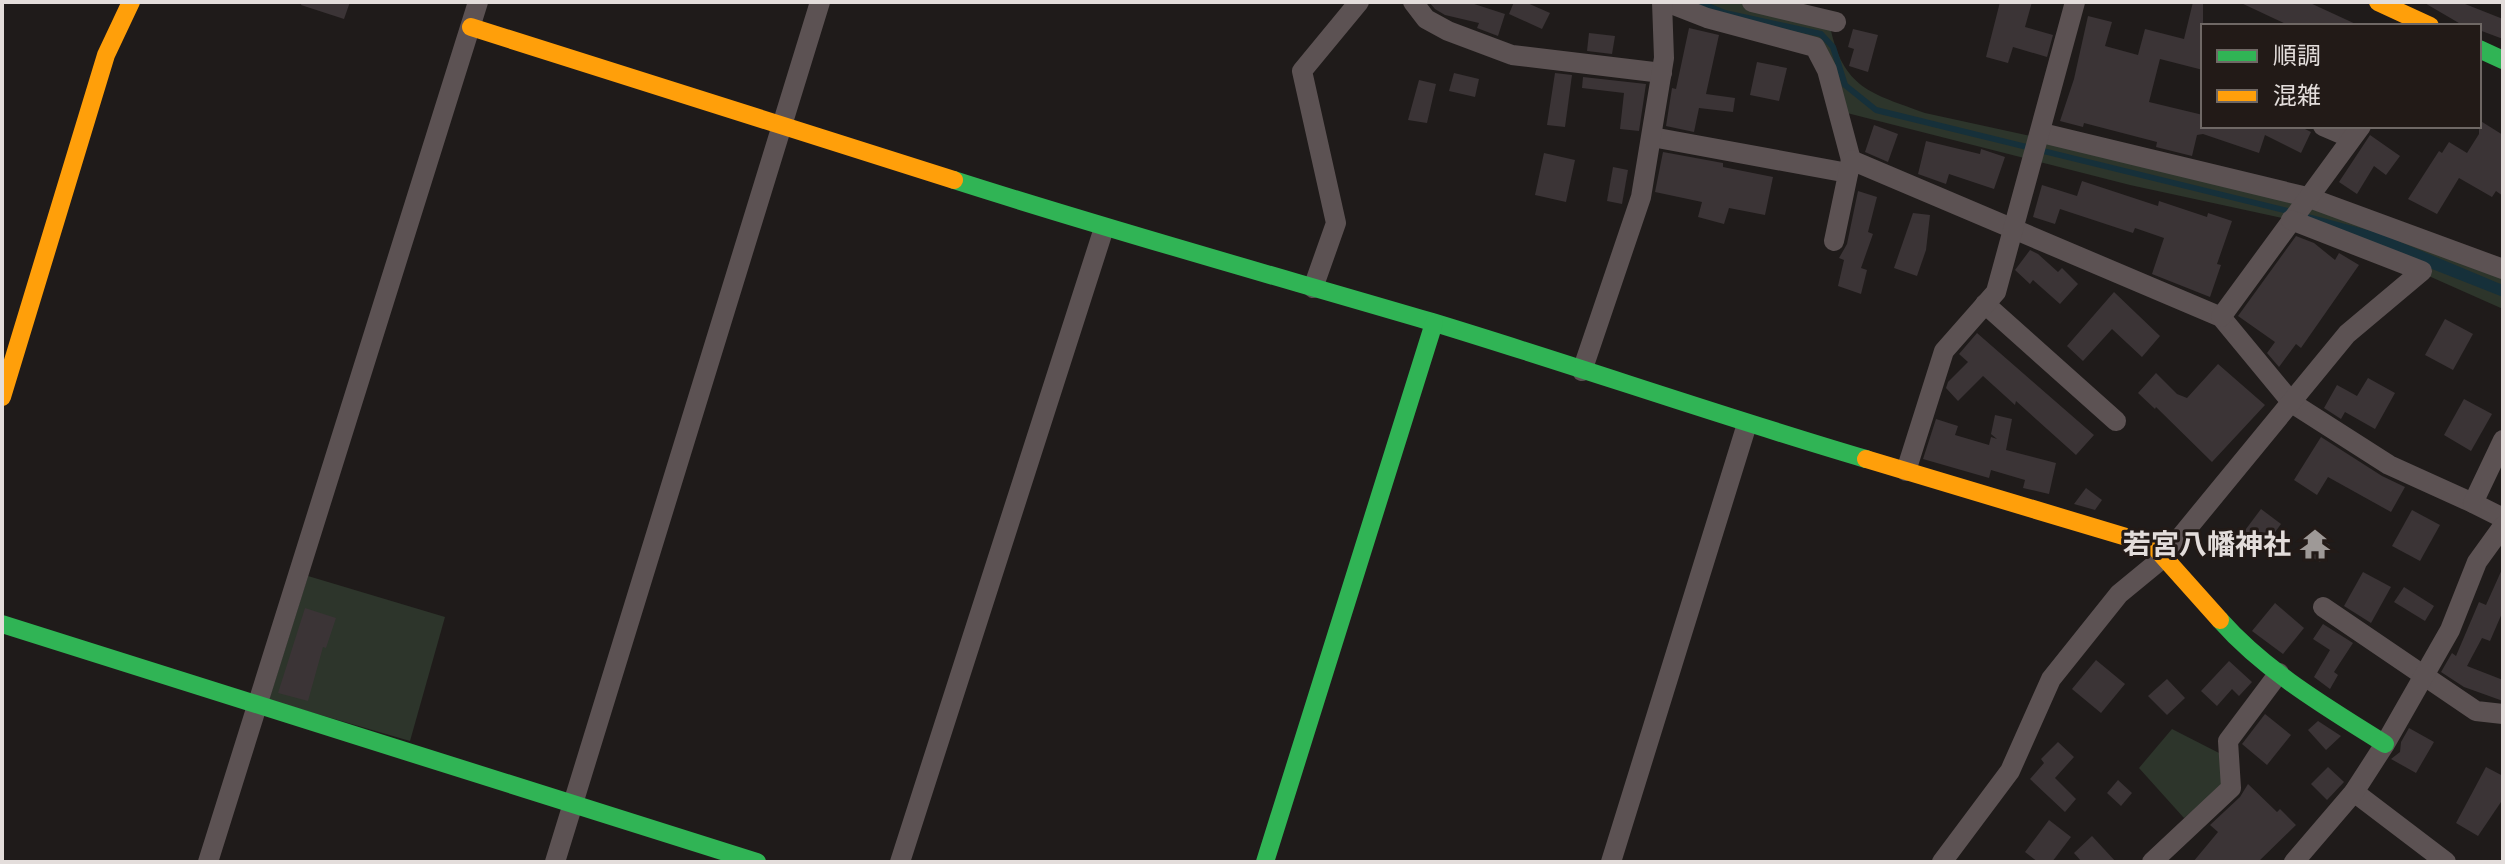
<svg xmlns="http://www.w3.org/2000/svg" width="2505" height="864" font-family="'DM Sans','Noto Sans JP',sans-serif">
  <rect width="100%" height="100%" fill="#1f1b1a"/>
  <g fill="#2d352b">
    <path d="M1666 2H1740L1830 26C1843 89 1871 93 1925 113L2296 194 2503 270V309L2404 265 2291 220 2130 185 1847 113 1818 45Z"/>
    <polygon points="308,576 445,617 410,741 269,700"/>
    <polygon points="2172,729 2221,754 2221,788 2184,818 2139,768"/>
  </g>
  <polygon fill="#16303a" points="2297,211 2379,233 2503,285 2503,297 2295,215"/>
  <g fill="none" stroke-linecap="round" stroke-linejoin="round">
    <polyline stroke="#16303a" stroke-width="6" points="1698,2 1725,13 1821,34 1833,47 1845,85 1876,110 2292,212"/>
  </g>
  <g fill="#3b3436">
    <polygon points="302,2 350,2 344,19 301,5"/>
    <polygon points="1429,2 1468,2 1505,14 1498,36 1477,28 1479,23 1445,15 1435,9"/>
    <polygon points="1514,2 1525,2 1550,13 1542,29 1509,14"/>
    <polygon points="2000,2 2032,2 2025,27 2053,35 2047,57 2013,47 2008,63 1986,57"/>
    <polygon points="2193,2 2203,2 2203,70 2160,59 2149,102 2203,115 2203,126 2299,126 2311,132 2301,153 2265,135 2259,153 2203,134 2197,135 2192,156 2156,147 2157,142 2084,123 2083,127 2060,121 2074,79 2088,16 2112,22 2105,46 2138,55 2145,29 2184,39"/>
    <polygon points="2239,2 2308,2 2360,26 2290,26"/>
    <polygon points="2423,2 2460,2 2503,19 2503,39 2479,30 2479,26 2464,26"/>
    <polygon points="1689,28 1719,35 1706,94 1735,98 1733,112 1699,108 1694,132 1666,126 1672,88 1676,89"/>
    <polygon points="1853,29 1878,35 1868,72 1849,66 1854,49 1848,47"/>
    <polygon points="1589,33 1615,36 1612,54 1587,51"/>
    <polygon points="1757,62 1787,68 1779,101 1750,95"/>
    <polygon points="1454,73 1479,79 1475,97 1449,91"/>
    <polygon points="1555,73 1572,75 1565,127 1547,125"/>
    <polygon points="1583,77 1646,84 1639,131 1620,129 1624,93 1582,88"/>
    <polygon points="1419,80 1436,84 1427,123 1408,120"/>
    <polygon points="2479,120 2503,135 2503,196 2496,191 2492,197 2459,178 2437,214 2408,199 2439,151 2442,153 2449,142 2467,153 2479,134"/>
    <polygon points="1874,125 1898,134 1888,162 1865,152"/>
    <polygon points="2370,135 2400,156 2386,175 2374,166 2357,194 2339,182"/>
    <polygon points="1926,141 1980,154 1981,149 2005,157 1994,189 1949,174 1946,184 1918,174"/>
    <polygon points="1663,152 1723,163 1723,167 1773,177 1765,215 1729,208 1724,224 1698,217 1702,202 1655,192"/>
    <polygon points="1544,153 1575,160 1566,202 1535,195"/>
    <polygon points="1613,167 1628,170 1622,204 1607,201"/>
    <polygon points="2082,181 2158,206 2159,201 2207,217 2208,213 2232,221 2217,264 2221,265 2210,297 2152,274 2164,238 2135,228 2133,233 2060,209 2055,224 2033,217 2042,185 2077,196"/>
    <polygon points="1858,191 1877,197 1868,232 1873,234 1861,268 1867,270 1861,294 1838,286 1844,260 1839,258 1847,244"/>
    <polygon points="1913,213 1930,215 1926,250 1917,276 1894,268"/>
    <polygon points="2296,236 2314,243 2335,260 2339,253 2359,265 2301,348 2296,344 2279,367 2267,353 2275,342 2238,316"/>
    <polygon points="2030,250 2038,254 2058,272 2062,268 2078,284 2060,304 2033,280 2030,284 2015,270"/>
    <polygon points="2114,292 2160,336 2142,357 2112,329 2083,361 2067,346"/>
    <polygon points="2445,319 2473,334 2453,370 2425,355"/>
    <polygon points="1977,333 2094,435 2076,455 2016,401 2015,405 1983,376 1958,401 1946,388 1948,382 1968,362 1959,354"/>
    <polygon points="2218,364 2265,405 2212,462 2156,407 2155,409 2138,393 2156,373 2177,394 2187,398"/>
    <polygon points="2368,378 2395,393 2375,429 2345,412 2341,419 2324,408 2337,385 2357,396"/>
    <polygon points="2464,399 2492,414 2471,451 2444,435"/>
    <polygon points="1995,415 2012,419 2006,450 2056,463 2049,494 2023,488 2025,480 1991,470 1989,478 1923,459 1936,419 1958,426 1955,435 1989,445 1991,437 1997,439 1991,434"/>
    <polygon points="2321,437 2382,476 2405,487 2391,512 2328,477 2317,495 2294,480"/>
    <polygon points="2086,488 2102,500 2095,510 2074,504"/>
    <polygon points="2261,509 2281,524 2261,551 2240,537"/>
    <polygon points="2412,510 2440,525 2420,561 2392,546"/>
    <polygon points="2313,535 2330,545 2320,562 2303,552"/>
    <polygon points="2503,567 2503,611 2490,641 2482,638 2467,666 2503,680 2503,701 2464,687 2441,672 2452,653 2456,656 2479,602 2486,605"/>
    <polygon points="2363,572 2391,587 2371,623 2344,606"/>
    <polygon points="2404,587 2434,606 2425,621 2394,602"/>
    <polygon points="2275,603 2304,628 2283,654 2252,631"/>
    <polygon points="305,608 336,618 326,648 323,647 308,701 278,693"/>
    <polygon points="2323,624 2353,643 2334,672 2338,675 2330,689 2314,677 2330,650 2313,639"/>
    <polygon points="2096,660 2125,684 2101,713 2072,689"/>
    <polygon points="2229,661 2252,682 2239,696 2232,689 2217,706 2201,691"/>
    <polygon points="2167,679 2185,698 2167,715 2148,696"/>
    <polygon points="2265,714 2291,735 2267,765 2242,744"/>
    <polygon points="2318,721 2341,736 2326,750 2308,730"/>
    <polygon points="2409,728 2434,742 2416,773 2391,759 2400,752 2401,742"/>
    <polygon points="2058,742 2074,757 2055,778 2076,799 2065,812 2030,779 2044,763 2041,759"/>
    <polygon points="2328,767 2344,782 2327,800 2311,784"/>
    <polygon points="2486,767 2503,776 2503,799 2478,836 2456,823"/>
    <polygon points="2118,780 2132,793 2121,806 2107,793"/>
    <polygon points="2248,784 2277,812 2280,809 2296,825 2258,862 2193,862 2218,832 2210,825 2240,797"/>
    <polygon points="2049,820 2071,837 2052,862 2038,862 2025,852"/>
    <polygon points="2092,836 2116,862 2082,862 2074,853"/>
  </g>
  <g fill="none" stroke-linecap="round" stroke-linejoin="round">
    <g stroke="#5c5253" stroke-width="20">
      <polyline points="1413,2 1426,19 1448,31 1512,55 1662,73"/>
      <polyline points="1666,2 1707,18 1815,47 1827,70 1851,160"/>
      <polyline points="1752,2 1836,22"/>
      <polyline points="2323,126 2351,138"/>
      <polyline points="2042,133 2307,197 2503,269"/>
      <polyline points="1652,137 1848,173"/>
      <polyline points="1834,241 1851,160 2221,317 2292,403 2389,465 2473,503"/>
      <polyline points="1313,288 1336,223 1302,71 1359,2"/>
      <polyline points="1985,304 2116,421"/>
      <polyline points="2221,317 2361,126"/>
      <polyline points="1582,371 1641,197 1664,58 1662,2"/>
      <polyline points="2503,440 2473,503 2503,518"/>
      <polyline points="1906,471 1944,351 1996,292 2075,2"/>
      <polyline points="2323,607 2476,711 2503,714"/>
      <polyline points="2354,792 2446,862"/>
      <polyline points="208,862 478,2"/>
      <polyline points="555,862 820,2"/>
      <polyline points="900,862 1104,228"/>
      <polyline points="1611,862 1747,424"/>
      <polyline points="1942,862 2010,771 2051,679 2119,594 2164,557 2347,334 2422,271 2291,220"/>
      <polyline points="2152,862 2231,788 2228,741 2279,673"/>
      <polyline points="2294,862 2354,792 2385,744 2450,630 2477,562 2503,526"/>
    </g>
    <g stroke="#30b455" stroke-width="18">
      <polyline points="2479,49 2503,60"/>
      <path d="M954 180C1113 231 1272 275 1432 322 1577 366 1720 416 1866 459"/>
      <path d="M2220 620C2266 672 2328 708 2385 744"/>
      <polyline points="2,624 757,862"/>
      <polyline points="1265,862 1434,323"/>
    </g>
    <g stroke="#ff9f0a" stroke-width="18">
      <polyline points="2378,2 2430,26"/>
      <polyline points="471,27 954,180"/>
      <polyline points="2,397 106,55 131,2"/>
      <polyline points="1866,459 2153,545 2220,620"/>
    </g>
  </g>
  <defs>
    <g id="temple-bare" transform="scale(2.4)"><path d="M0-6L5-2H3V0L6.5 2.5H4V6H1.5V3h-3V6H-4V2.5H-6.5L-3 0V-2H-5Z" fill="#9e9997" stroke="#221a17" stroke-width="2.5" paint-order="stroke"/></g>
  </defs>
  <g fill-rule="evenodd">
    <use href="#temple-bare" x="2315" y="544"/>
  </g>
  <g text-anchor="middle" stroke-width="6" stroke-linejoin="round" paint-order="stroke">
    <g font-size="28" font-weight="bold" fill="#e3dddb" stroke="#221a17" text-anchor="end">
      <text x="2291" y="554">若宮八幡神社</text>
    </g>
  </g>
  <rect width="2505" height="864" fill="none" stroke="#e3dddb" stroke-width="8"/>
  <rect x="2201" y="24" width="280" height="104" fill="#221a17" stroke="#6f6865" stroke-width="2"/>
  <rect x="2217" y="50" width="40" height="12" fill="#30b455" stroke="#6f6865" stroke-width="2"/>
  <text x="2273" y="64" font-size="24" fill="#e3dddb">順調</text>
  <rect x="2217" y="90" width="40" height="12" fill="#ff9f0a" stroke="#6f6865" stroke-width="2"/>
  <text x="2273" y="104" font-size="24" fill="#e3dddb">混雑</text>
</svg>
